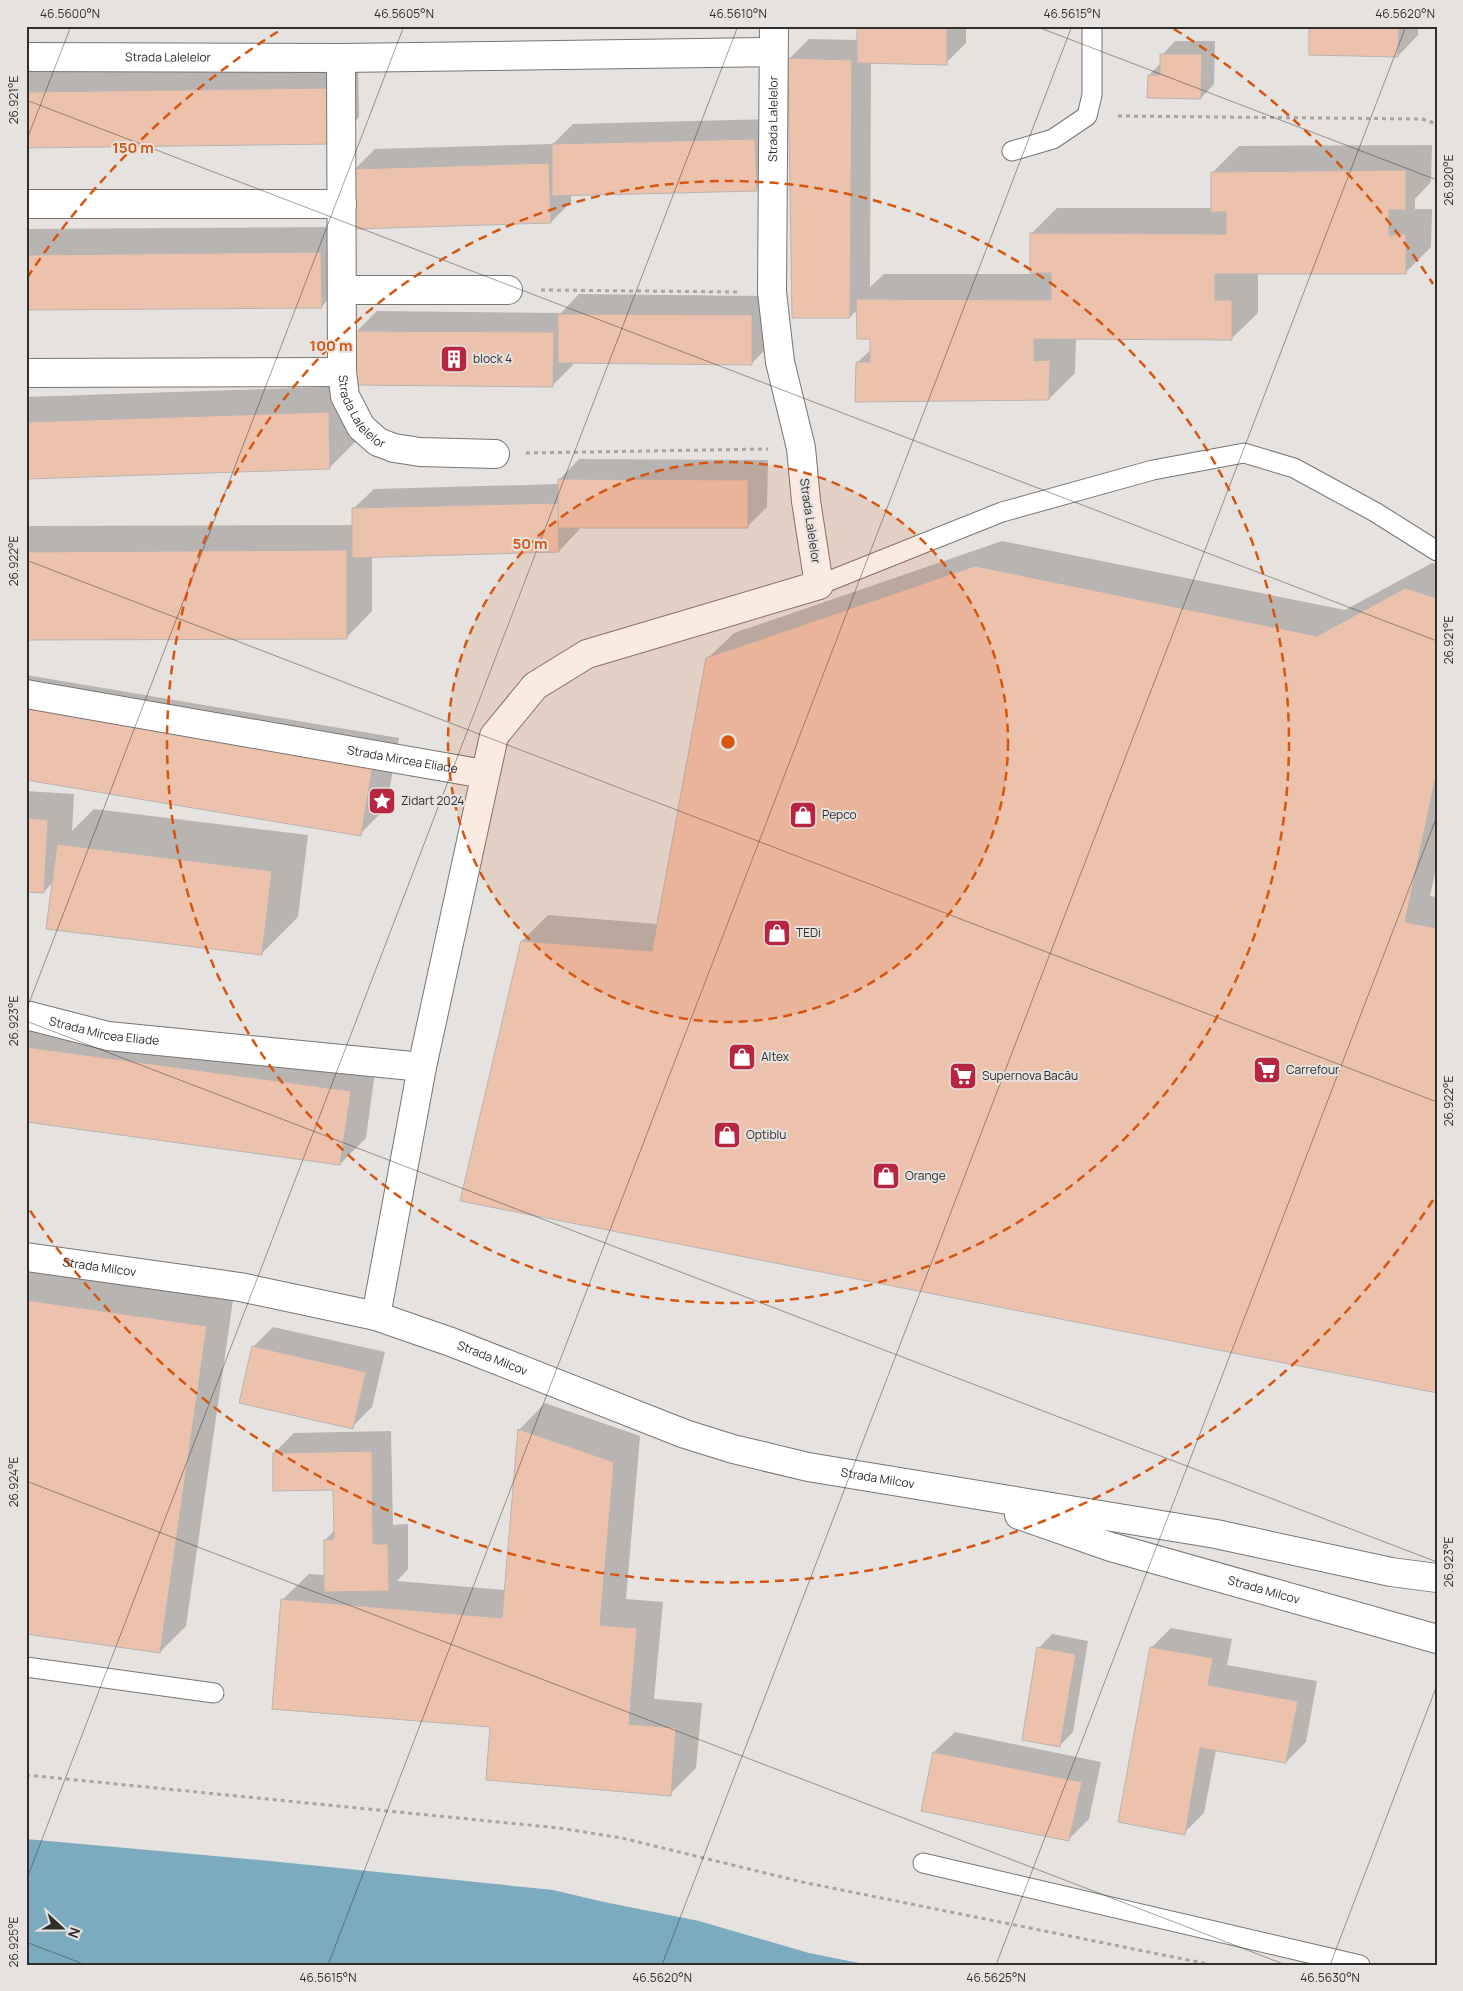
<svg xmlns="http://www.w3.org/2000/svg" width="1463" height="1991" font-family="Manrope,sans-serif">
  <rect width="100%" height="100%" fill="#e5e2df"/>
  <polygon fill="#7caabe" points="26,1839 270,1861 553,1890 604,1902 699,1921 809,1953 869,1965 26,1965"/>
  <g fill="#0003">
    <polygon points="859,26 966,26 966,43 946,63 871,62 870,287 884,274 1031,274 1031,234 1057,208 1212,208 1212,173 1239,146 1432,145 1431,182 1415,199 1415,209 1432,209 1431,247 1405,273 1258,273 1258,313 1231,339 1076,338 1075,373 1049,399 857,363 872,348 872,338 858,309 850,317 789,59 809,39 859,40"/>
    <polygon points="1311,26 1418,26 1418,35 1398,56"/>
    <polygon points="1175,41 1215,41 1214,84 1201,98 1149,75 1161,63 1162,55"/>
    <polygon points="358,62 359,117 332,143 26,147 26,66"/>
    <polygon points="775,119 776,169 756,189 571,194 571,202 551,222 355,169 375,149 553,144 573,124"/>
    <polygon points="347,227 347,281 321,307 26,309 26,229"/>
    <polygon points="579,294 772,296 771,344 751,364 573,362 573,365 553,385 357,331 377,311 561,313"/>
    <polygon points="354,386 356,441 330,467 26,478 26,397"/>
    <polygon points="579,459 768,460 767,507 747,527 579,526 579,530 559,551 372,556 372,611 346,638 26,639 26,526 353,525 353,509 374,489 559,484 559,480"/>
    <polygon points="1002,541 1345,610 1432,563 1437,564 1437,865 1430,896 1437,897 1437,1392 522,941 548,915 658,924 707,659 734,633"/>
    <polygon points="26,675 399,738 386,808 360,834 26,778"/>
    <polygon points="26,791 74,794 72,831 94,809 308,835 298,917 261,954 53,882 44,892 26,891"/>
    <polygon points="26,1017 376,1065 366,1138 340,1164 26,1121"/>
    <polygon points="26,1271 233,1300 186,1626 160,1652 26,1633"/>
    <polygon points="273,1327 385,1352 372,1407 352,1427 253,1347"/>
    <polygon points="545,1403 640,1436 626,1599 663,1602 654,1699 702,1703 696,1768 670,1794 491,1726 282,1600 309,1574 325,1575 325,1540 335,1530 334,1488 274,1453 294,1433 391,1431 393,1525 408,1524 408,1569 397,1581 505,1590 519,1430"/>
    <polygon points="1171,1628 1232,1639 1227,1665 1317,1681 1306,1742 1286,1762 1216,1750 1204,1813 1184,1833 1151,1648"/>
    <polygon points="1052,1634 1088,1641 1073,1732 1060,1745 1039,1648"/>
    <polygon points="955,1732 1101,1762 1089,1819 1069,1839 923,1810 934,1752"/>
  </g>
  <g fill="#ecc2ac" stroke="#b8b4b2">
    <polygon points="857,26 947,26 947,65 857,63"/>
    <polygon points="1309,26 1399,26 1398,57 1309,55"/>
    <polygon points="1160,54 1202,54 1201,99 1147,98 1148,75 1160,75"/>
    <polygon points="788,58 852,60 850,318 792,318"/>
    <polygon points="333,88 333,144 26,148 26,92"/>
    <polygon points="755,139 757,191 552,196 552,144"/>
    <polygon points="549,163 551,223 355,229 354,169"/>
    <polygon points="1406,170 1406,210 1389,210 1389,235 1406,234 1406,274 1215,274 1215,300 1232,300 1232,340 1034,339 1034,361 1050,360 1049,400 855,402 856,362 870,362 870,339 857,339 856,299 1051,300 1051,273 1030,273 1030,233 1226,234 1226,212 1211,212 1211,172"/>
    <polygon points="321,252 322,308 26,310 26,255"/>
    <polygon points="558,314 752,315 752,365 558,363"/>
    <polygon points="356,331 554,332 553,387 355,385"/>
    <polygon points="329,412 330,469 26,479 26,422"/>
    <polygon points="558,479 748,480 748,528 558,528"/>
    <polygon points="558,503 559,552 352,558 352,508"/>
    <polygon points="347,550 347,639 26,640 26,552"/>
    <polygon points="975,566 1317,636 1405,588 1437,598 1437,771 1405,922 1437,928 1437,1393 460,1201 521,941 652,951 706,658"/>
    <polygon points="26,705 373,764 361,836 26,780"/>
    <polygon points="26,818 48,820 44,893 26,892"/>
    <polygon points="57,844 272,871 262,955 46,929"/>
    <polygon points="26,1047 351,1091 340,1165 26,1122"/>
    <polygon points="26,1300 207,1326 160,1653 26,1634"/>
    <polygon points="252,1346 366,1372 353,1429 239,1403"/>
    <polygon points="518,1429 614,1462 600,1625 637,1628 629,1724 676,1728 671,1796 486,1780 490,1727 272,1709 281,1599 502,1618"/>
    <polygon points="372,1451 373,1544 388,1544 389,1591 324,1592 324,1540 334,1539 333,1490 273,1491 273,1453"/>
    <polygon points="1037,1647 1076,1654 1060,1747 1022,1740"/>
    <polygon points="1150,1647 1213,1658 1208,1685 1298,1701 1286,1763 1200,1748 1185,1835 1118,1822"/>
    <polygon points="933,1752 1082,1782 1069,1841 921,1811"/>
  </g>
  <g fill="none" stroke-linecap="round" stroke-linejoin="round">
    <g stroke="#787573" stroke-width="21">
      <g id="service">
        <polyline points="1012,151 1053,139 1087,116 1092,95 1092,26"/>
        <polyline points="819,585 1002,512 1153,470 1244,453 1294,468 1375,512 1437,551"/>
        <polyline points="26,1667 214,1693"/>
        <polyline points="923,1863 1360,1965"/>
      </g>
    </g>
    <g stroke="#787573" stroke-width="30">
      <g id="minor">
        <path id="s1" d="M26 57 341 58 773 52"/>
        <path id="s2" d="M341 58 342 372 345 396 361 427 378 442 394 448 420 452 495 454"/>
        <polyline points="26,204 342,204"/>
        <polyline points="342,290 508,290"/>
        <polyline points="26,373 342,372"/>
        <path id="s3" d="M26 694 484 774"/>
        <path id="s4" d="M26 1015 108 1036 422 1067"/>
        <path id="s5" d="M376 1316 422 1067 494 736 535 686 587 654 819 585 806 501 801 448 780 362 772 292 774 26"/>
      </g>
    </g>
    <g stroke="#787573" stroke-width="30">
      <g id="secondary">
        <path id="s6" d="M26 1257 240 1287 376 1316 451 1342 685 1434 733 1449 808 1467 1216 1534 1391 1572 1437 1578"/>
        <path id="s7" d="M1019 1515 1111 1547 1437 1639"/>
      </g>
    </g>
    <g stroke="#a8a5a3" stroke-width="3" stroke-dasharray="4 4" stroke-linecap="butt">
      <polyline points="1118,116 1422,119 1437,124"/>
      <polyline points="541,290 740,292"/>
      <polyline points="526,453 768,449"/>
      <polyline points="26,1775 559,1828 622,1838 802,1882 1213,1965"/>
    </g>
    <use href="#service" stroke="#fff" stroke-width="19"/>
    <use href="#minor" stroke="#fff" stroke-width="28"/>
    <use href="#secondary" stroke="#fff" stroke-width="28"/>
  </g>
  <path fill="none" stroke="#302e2d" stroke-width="1" stroke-opacity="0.45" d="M1035 26 1437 180M26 100 1437 641M26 142 71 26M26 560 1437 1102M26 1011 404 26M26 1021 1437 1562M26 1481 1286 1965M26 1881 738 26M26 1942 86 1965M328 1965 1072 26M662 1965 1406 26M996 1965 1437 816M1330 1965 1437 1685"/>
  <circle cx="728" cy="742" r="280" fill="#d6550f" fill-opacity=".12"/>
  <g fill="none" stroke="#d6550f" stroke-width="2.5" stroke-dasharray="9 6">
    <circle cx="728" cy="742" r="280"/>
    <circle cx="728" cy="742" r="561"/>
    <path d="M1433 1200A841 841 0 0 1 27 1206M27 278A841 841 0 0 1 282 29M1174 29A841 841 0 0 1 1433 284"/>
  </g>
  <defs>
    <g id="building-square" transform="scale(1.4375)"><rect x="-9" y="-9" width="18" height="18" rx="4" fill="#b72541" stroke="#e5e2df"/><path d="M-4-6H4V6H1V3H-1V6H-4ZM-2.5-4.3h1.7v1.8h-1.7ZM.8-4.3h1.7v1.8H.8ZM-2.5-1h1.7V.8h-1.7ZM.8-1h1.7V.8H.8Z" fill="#fff"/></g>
    <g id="sight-square" transform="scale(1.4375)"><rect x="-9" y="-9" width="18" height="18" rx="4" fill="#b72541" stroke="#e5e2df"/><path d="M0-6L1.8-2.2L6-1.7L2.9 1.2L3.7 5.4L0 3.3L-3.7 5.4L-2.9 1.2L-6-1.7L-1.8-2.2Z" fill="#fff"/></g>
    <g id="shop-square" transform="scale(1.4375)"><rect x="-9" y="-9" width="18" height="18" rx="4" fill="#b72541" stroke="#e5e2df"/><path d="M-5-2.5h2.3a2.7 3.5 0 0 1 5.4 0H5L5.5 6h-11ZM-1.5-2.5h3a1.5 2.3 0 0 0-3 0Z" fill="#fff"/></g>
    <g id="supermarket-square" transform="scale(1.4375)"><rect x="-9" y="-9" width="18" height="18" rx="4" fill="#b72541" stroke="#e5e2df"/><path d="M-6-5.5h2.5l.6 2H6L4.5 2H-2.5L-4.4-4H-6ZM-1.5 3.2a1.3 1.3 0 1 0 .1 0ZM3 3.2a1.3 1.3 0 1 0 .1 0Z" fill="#fff"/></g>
  </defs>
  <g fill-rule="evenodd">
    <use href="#building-square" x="454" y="359"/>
    <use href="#sight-square" x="382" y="801"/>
    <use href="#shop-square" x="803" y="815"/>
    <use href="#shop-square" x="777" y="933"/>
    <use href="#shop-square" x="742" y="1057"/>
    <use href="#supermarket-square" x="1267" y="1070"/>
    <use href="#supermarket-square" x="963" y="1076"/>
    <use href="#shop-square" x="727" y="1135"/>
    <use href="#shop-square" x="886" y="1176"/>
  </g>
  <g text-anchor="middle" stroke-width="4" stroke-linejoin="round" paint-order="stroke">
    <g font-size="12" fill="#302e2d" stroke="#e5e2df">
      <text dy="4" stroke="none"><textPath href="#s1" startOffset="142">Strada Lalelelor</textPath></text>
      <text dy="4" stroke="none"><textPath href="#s5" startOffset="1430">Strada Lalelelor</textPath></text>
      <text dy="4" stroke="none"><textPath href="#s2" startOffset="360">Strada Lalelelor</textPath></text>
      <text transform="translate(810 521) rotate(82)" y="4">Strada Lalelelor</text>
      <text dy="4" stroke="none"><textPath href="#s3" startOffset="382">Strada Mircea Eliade</textPath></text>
      <text dy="4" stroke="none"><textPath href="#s4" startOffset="80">Strada Mircea Eliade</textPath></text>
      <text dy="4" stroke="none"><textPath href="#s6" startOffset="74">Strada Milcov</textPath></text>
      <text dy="4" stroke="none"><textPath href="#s6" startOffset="479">Strada Milcov</textPath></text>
      <text dy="4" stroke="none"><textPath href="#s6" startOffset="884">Strada Milcov</textPath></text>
      <text dy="4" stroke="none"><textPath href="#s7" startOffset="256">Strada Milcov</textPath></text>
    </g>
    <g font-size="12" fill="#302e2d" stroke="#e5e2df" text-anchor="start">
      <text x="473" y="363">block 4</text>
      <text x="401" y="805">Zidart 2024</text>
      <text x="822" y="819">Pepco</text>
      <text x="796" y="937">TEDi</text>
      <text x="761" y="1061">Altex</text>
      <text x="1286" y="1074">Carrefour</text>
      <text x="982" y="1080">Supernova Bacău</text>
      <text x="746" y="1139">Optiblu</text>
      <text x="905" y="1180">Orange</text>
    </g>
  </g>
  <circle cx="728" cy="742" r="8" fill="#d6550f" stroke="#e5e2df" stroke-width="2.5"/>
  <g font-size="15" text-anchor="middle" font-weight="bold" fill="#d6550f" stroke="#e5e2df" stroke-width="4" stroke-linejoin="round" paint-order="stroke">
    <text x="133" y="153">150 m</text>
    <text x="331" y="351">100 m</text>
    <text x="530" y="549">50 m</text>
  </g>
  <rect width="1463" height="1991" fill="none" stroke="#e5e2df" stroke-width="55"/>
  <g transform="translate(62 1928) rotate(111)" stroke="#e5e2df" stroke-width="4" paint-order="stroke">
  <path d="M0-4L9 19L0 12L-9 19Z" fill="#302e2d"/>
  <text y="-8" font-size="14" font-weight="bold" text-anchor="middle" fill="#302e2d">N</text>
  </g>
  <rect x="28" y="28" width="1408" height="1936" fill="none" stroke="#302e2d" stroke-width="2"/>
  <g font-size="12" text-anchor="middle" fill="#302e2d">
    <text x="70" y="18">46.5600°N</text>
    <text x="404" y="18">46.5605°N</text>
    <text x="738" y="18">46.5610°N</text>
    <text x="1072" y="18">46.5615°N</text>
    <text x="1405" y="18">46.5620°N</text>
    <text transform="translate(14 100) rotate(-90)" y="4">26.921°E</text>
    <text transform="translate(1449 180) rotate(-90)" y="4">26.920°E</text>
    <text transform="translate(14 561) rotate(-90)" y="4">26.922°E</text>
    <text transform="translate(1449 640) rotate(-90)" y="4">26.921°E</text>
    <text transform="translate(14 1021) rotate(-90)" y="4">26.923°E</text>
    <text transform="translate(1449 1101) rotate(-90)" y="4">26.922°E</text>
    <text transform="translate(14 1482) rotate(-90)" y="4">26.924°E</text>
    <text transform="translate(1449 1562) rotate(-90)" y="4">26.923°E</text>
    <text transform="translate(14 1942) rotate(-90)" y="4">26.925°E</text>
    <text x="328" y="1982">46.5615°N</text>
    <text x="662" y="1982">46.5620°N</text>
    <text x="996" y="1982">46.5625°N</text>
    <text x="1330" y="1982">46.5630°N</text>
  </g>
</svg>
